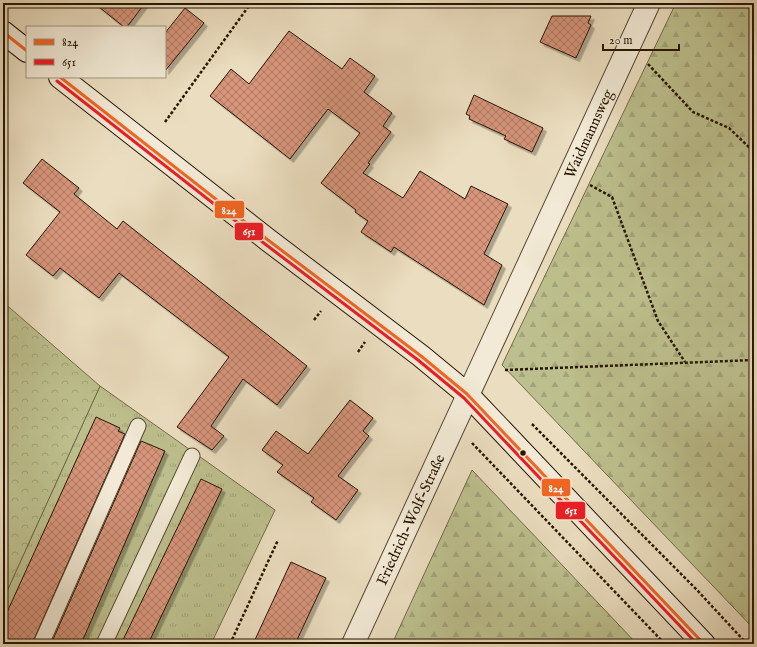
<svg xmlns="http://www.w3.org/2000/svg" width="757" height="647" font-family="'IM FELL English',serif">
  <defs>
    <pattern id="grass-tufts" width="24" height="20" patternUnits="userSpaceOnUse"><rect width="24" height="20" fill="#bdc08e"/><path d="M3 7l-1-3M5 7V3M7 7l1-3M15 17l-1-3M17 17v-4M19 17l1-3" fill="none" stroke="#a2a479"/></pattern>
    <pattern id="forest-firs" width="22" height="20" patternUnits="userSpaceOnUse"><rect width="22" height="20" fill="#bdc08e"/><path d="M5 1l3.5 6h-7zM16 11l3.5 6h-7z" fill="#a2a479"/></pattern>
    <pattern id="park-crowns" width="20" height="18" patternUnits="userSpaceOnUse"><rect width="20" height="18" fill="#bdc08e"/><path d="M2 6a3 3 0 1 1 6 0M12 15a3 3 0 1 1 6 0" fill="none" stroke="#a2a479"/></pattern>
    <pattern id="building-cross-hatch" width="8" height="8" patternUnits="userSpaceOnUse"><rect width="8" height="8" fill="#d7957c"/><path d="M0 0l8 8M0 8l8-8" fill="none" stroke="#ae7963"/></pattern>
    <filter id="shadow"><feDropShadow dx="3.5" dy="3.5" stdDeviation="0" flood-color="#0004"/></filter>
  </defs>
  <rect width="100%" height="100%" fill="#ebdec0"/>
  <filter id="stains"><feTurbulence type="fractalNoise" baseFrequency=".005" numOctaves="4"/><feColorMatrix values="0 0 0 0 .2 0 0 0 0 .09 0 0 0 0 .02 0 0 0 .5 -.17"/></filter>
  <radialGradient id="worn" r=".72"><stop offset=".6" stop-color="#630" stop-opacity="0"/><stop offset="1" stop-color="#630" stop-opacity=".3"/></radialGradient>
  <polygon fill="url(#grass-tufts)" stroke="#726b48" points="100,386 275,510 211,644 3,644 3,600"/>
  <g fill="url(#forest-firs)" stroke="#726b48">
    <polygon points="676,3 754,3 754,629 502,365"/>
    <polygon points="472,470 637,644 392,644"/>
  </g>
  <polygon fill="url(#park-crowns)" stroke="#726b48" points="3,302 100,386 3,600"/>
  <g fill="url(#building-cross-hatch)" stroke="#261601" filter="url(#shadow)">
    <polygon points="94,3 145,3 127,27 124,27"/>
    <polygon points="185,8 204,23 165,71 165,33"/>
    <polygon points="552,16 591,16 588,23 591,25 576,58 540,42"/>
    <polygon points="289,31 342,69 350,58 375,76 364,92 392,113 383,126 391,132 368,163 370,164 363,173 403,198 420,171 465,199 471,186 508,204 484,254 502,265 484,305 394,247 391,252 361,232 368,221 355,212 356,210 321,183 360,133 328,109 290,159 210,96 231,69 249,84"/>
    <polygon points="474,95 543,128 532,152 504,139 506,136 469,119 470,116 466,114"/>
    <polygon points="42,159 79,188 74,194 117,229 123,221 307,366 277,405 243,379 211,426 224,436 212,450 177,427 229,357 119,273 99,298 60,268 53,276 26,255 60,212 23,183"/>
    <polygon points="350,400 373,418 363,431 369,436 338,476 358,490 336,520 311,502 314,498 277,472 283,465 262,450 276,431 308,454"/>
    <polygon points="96,417 120,428 118,431 125,434 32,644 3,644 3,621"/>
    <polygon points="141,441 165,451 81,644 51,644"/>
    <polygon points="201,479 222,489 148,644 121,644"/>
    <polygon points="291,562 326,578 295,644 253,644"/>
  </g>
  <g fill="none" stroke-linecap="round" stroke-linejoin="round">
    <g stroke="#574831" stroke-width="17">
      <g id="lane">
        <polyline points="41,644 138,426"/>
        <polyline points="104,644 192,456"/>
      </g>
    </g>
    <g stroke="#574831" stroke-width="24">
      <g id="street">
        <path id="s1" d="M353 644 649 3"/>
      </g>
    </g>
    <g stroke="#261601" stroke-width="24">
      <g id="secondary">
        <polyline points="3,32 27,51"/>
        <polyline points="60,77 268,240 421,356 467,394 704,644"/>
      </g>
    </g>
    <g stroke="#261601" stroke-width="2.5" stroke-dasharray="3 2" stroke-linecap="butt">
      <polyline points="648,64 693,112 729,128 754,152"/>
      <polyline points="165,122 251,3"/>
      <polyline points="590,185 612,197 658,321 685,362"/>
      <polyline points="314,320 321,311"/>
      <polyline points="358,352 365,342"/>
      <polyline points="505,370 754,360"/>
      <polyline points="532,424 697,590 747,644"/>
      <polyline points="472,443 665,644"/>
      <polyline points="230,644 278,540"/>
    </g>
    <use href="#lane" stroke="#f2ead6" stroke-width="15"/>
    <use href="#street" stroke="#f2ead6" stroke-width="22"/>
    <use href="#secondary" stroke="#f2ead6" stroke-width="22"/>
    <g stroke="#f2ead6" stroke-width="6">
      <g id="bus-1">
        <polyline points="3,32 27,51"/>
        <polyline points="60,77 268,240 421,356 467,394 704,644"/>
      </g>
    </g>
    <g stroke="#f2ead6" stroke-width="6">
      <polyline id="bus-2" points="57,81 265,244 418,360 464,398 697,644"/>
    </g>
    <use href="#bus-1" stroke="#f26522" stroke-width="3"/>
    <use href="#bus-2" stroke="#ed1d25" stroke-width="3"/>
  </g>
  <circle fill="#261601" stroke="#f2ead6" stroke-width="1.5" cx="523" cy="453" r="3.5"/>
  <g text-anchor="middle" stroke-width="4" stroke-linejoin="round" paint-order="stroke">
    <g font-size="15" fill="#261601" stroke="#f2ead6">
      <text dy="5" stroke="none"><textPath href="#s1" startOffset="562">Waidmannsweg</textPath></text>
      <text dy="5" stroke="none"><textPath href="#s1" startOffset="137">Friedrich-Wolf-Straße</textPath></text>
    </g>
  </g>
  <g stroke="#f2ead6" stroke-width="1.5">
    <rect x="214" y="200" width="31" height="19" rx="4" fill="#f26522"/>
    <rect x="234" y="222" width="30" height="19" rx="4" fill="#ed1d25"/>
    <rect x="541" y="478" width="30" height="19" rx="4" fill="#f26522"/>
    <rect x="555" y="501" width="31" height="19" rx="4" fill="#ed1d25"/>
  </g>
  <g font-size="11" text-anchor="middle" font-weight="bold" fill="#fff">
    <text x="229" y="214">824</text>
    <text x="249" y="235">651</text>
    <text x="556" y="492">824</text>
    <text x="571" y="514">651</text>
  </g>
  <rect width="757" height="647" fill="none" stroke="#ebdec0" stroke-width="16"/>
  <rect x="4" y="4" width="749" height="639" fill="none" stroke="#261601" stroke-width="2"/>
  <rect x="8" y="8" width="741" height="631" fill="none" stroke="#261601"/>
  <rect x="26" y="26" width="140" height="52" fill="#f2ead6" stroke="#a09581"/>
  <rect x="34" y="39" width="20" height="6" fill="#f26522" stroke="#a09581"/>
  <text x="62" y="46" font-size="12" fill="#261601">824</text>
  <rect x="34" y="59" width="20" height="6" fill="#ed1d25" stroke="#a09581"/>
  <text x="62" y="66" font-size="12" fill="#261601">651</text>
  <path d="M603 44v6h76v-6" fill="none" stroke="#261601" stroke-width="2"/>
  <text x="609" y="44" font-size="12" fill="#261601" stroke="#f2ead6" stroke-width="3" paint-order="stroke">20 m</text>
  <rect width="100%" height="100%" filter="url(#stains)"/>
  <rect width="100%" height="100%" fill="url(#worn)"/>
</svg>
